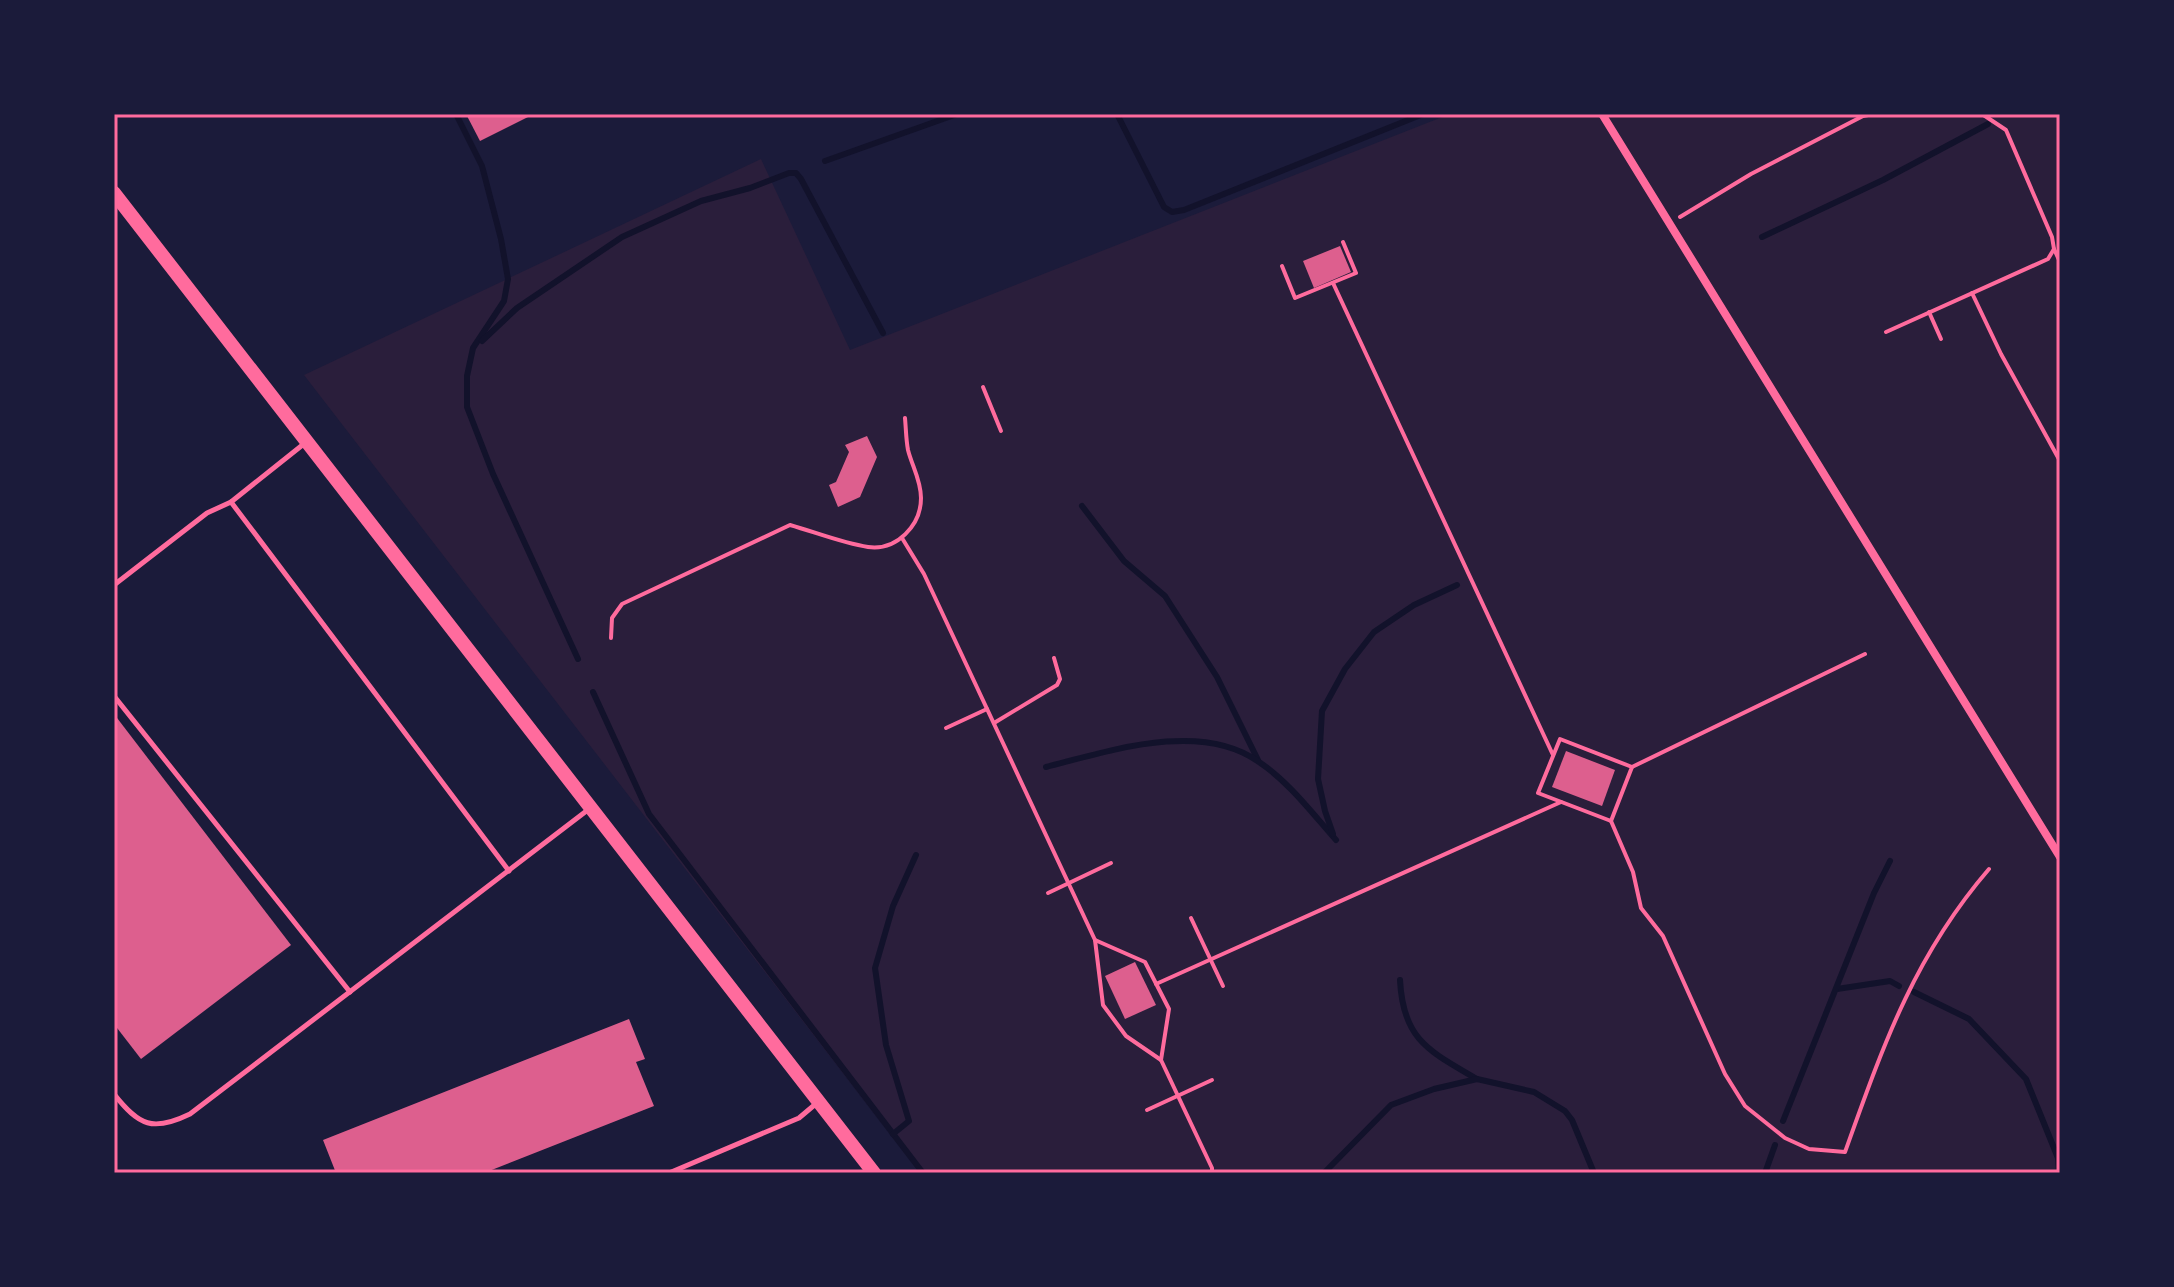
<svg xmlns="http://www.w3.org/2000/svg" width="2174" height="1287" font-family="Poppins,sans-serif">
  <rect width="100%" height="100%" fill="#1b1b3a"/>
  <polygon fill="#2a1e3b" points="1450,114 2060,114 2060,1173 920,1173 304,375 761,159 850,350"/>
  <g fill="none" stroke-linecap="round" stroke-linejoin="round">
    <g stroke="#12122b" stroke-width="6">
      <polyline points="456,114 482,166 501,239 508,279 504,301 473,348 467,376 467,407 493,474 578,659"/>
      <polyline points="1117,114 1164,207 1172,212 1184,210 1423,114"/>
      <polyline points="825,161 957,114"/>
      <polyline points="1762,237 1883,180 1988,124"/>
      <polyline points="482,341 517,308 622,237 701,201 750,188 789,173 796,173 801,179 883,333"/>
      <polyline points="1082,506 1124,561 1165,596 1217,677 1258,760"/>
      <polyline points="593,692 649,814 923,1173"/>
      <path d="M1046 767C1109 751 1201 720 1259 762 1289 782 1312 813 1336 840"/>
      <polyline points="1333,834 1325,811 1318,779 1322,711 1345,669 1374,632 1414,605 1457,585"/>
      <path d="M1400 980C1403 1040 1429 1051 1477 1079"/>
      <polyline points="1837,989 1890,981 1899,986"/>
      <polyline points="1914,992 1969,1019 2026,1079 2058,1158 2059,1173"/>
      <polyline points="1783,1121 1874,893 1890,861"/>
      <polyline points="893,1134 909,1121 886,1045 875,968 893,906 916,855"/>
      <polyline points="1324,1173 1391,1105 1434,1089 1477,1079 1534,1092 1565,1111 1572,1120 1594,1173"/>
      <polyline points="1765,1173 1775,1145"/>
    </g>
  </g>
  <g fill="#dd5f8e">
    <polygon points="466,114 534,114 480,141"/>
    <polygon points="1340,246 1351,272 1314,288 1303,261"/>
    <polygon points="867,436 877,457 860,497 838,507 829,485 836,482 849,452 845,445"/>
    <polygon points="114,714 291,945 141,1059 114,1024"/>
    <polygon points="1566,751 1615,770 1602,806 1552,787"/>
    <polygon points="1135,962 1156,1005 1125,1019 1105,976"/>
    <polygon points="629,1019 645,1059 636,1062 654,1106 484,1173 336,1173 323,1140"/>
  </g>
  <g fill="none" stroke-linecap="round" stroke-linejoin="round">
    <g stroke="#ff6b9d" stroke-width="4">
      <polyline points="1680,217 1751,174 1863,116 1873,114"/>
      <polyline points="2054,249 2060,262"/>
      <polyline points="1282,266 1295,298 1356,273 1343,242"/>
      <polyline points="1333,283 1553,755"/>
      <polyline points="1972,293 2001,354 2060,461"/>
      <polyline points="1929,312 1941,339"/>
      <polyline points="1886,332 2048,259 2054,249 2052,237 2006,130 1982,114"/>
      <polyline points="983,387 1001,431"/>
      <polyline points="902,538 924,574 1095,940 1103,1005 1126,1036 1161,1060 1212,1168 1212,1173"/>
      <path d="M611 638 612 618 622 604 790 525C815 532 842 543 868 547 897 551 921 525 921 498 921 480 912 466 908 450 906 440 906 429 905 418"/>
      <polyline points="994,723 1057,685 1060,679 1054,658"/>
      <polyline points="946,728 987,709"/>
      <polygon points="1560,739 1632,767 1611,821 1538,793"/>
      <polyline points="1632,767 1865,654"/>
      <path d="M1611 821 1633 872 1641 908 1663 936 1725 1074 1745 1106 1785 1138 1809 1149 1845 1152C1883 1046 1914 956 1989 869"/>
      <polyline points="1048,893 1111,863"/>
      <polyline points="1191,918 1223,986"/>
      <polyline points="1095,940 1145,962 1169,1009 1161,1060"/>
      <polyline points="1156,984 1561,802"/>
      <polyline points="1147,1110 1212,1080"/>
    </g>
    <g stroke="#ff6b9d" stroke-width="5">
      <polyline points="231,502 509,871"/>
      <polyline points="114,585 207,513 231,502 305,443"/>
      <polyline points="114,696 350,992"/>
      <path d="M114 1094C139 1126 153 1132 190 1114L589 809"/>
      <polyline points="669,1173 799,1118 818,1102"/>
    </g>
    <polyline stroke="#ff6b9d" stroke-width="8" points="1602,114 2060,857"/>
    <polyline stroke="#ff6b9d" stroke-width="14" points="114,193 874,1173"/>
  </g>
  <rect width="2174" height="1287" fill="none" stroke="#1b1b3a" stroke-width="232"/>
  <rect x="116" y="116" width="1942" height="1055" fill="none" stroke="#ff6b9d" stroke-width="3"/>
</svg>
